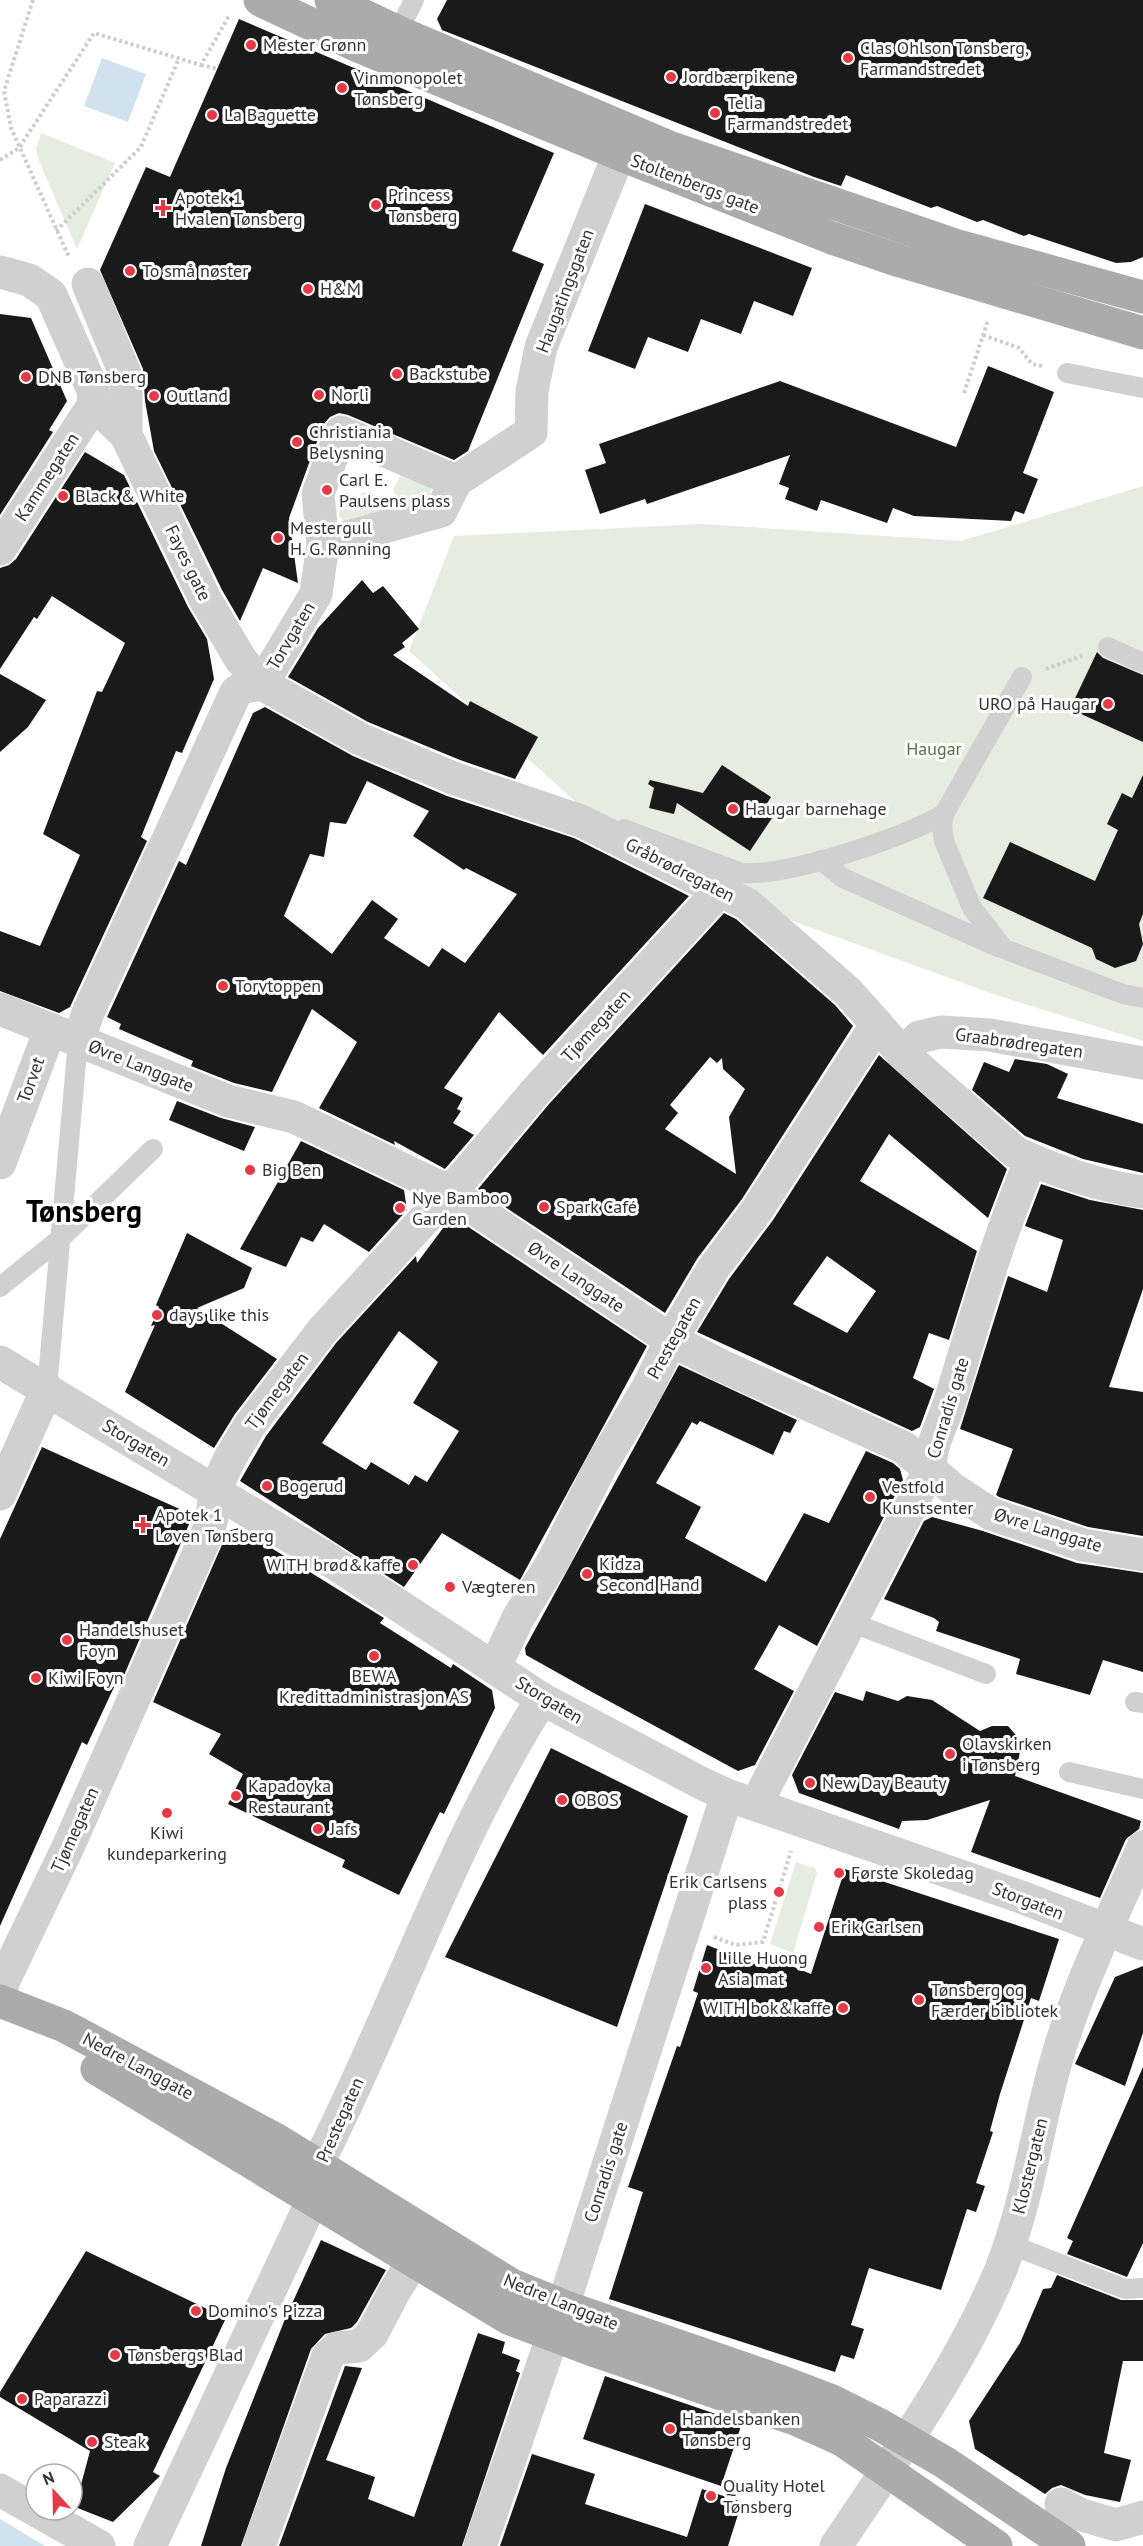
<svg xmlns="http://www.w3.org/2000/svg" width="1143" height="2546" font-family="'PT Sans',sans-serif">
  <rect width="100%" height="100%" fill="#fff"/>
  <g fill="#e6ecdf">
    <polygon points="41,133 115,163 77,249 39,161 36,149"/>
    <polygon points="403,470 431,485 430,500 403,510 393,490"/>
    <polygon points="1143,486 1143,1041 996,995 798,923 612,835 409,651 454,536 702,524 961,541"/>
    <polygon points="365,492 381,498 392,515 346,524 339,516 339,506"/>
    <polygon points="796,1862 815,1868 817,1873 793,1953 770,1944"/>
  </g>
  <g fill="#cfe2ee">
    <polygon points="102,58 146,74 128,122 84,106"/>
    <polygon points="0,2519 45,2546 0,2546"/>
  </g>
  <g fill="#1a1a1a" fill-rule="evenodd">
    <polygon points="447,0 1143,0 1143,257 1131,262 1116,263 1029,234 1024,236 983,220 977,222 937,206 931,208 846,175 841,186 814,177 442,30 437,19"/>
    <polygon points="239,19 554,153 512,251 544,264 468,451 454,460 348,415 339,413 330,417 323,425 289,518 298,583 263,568 240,621 222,590 154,451 145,401 143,369 100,270 146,167 170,177"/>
    <polygon points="645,204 812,268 793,316 754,301 741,334 701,319 688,352 648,337 635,369 588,351"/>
    <polygon points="0,314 31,318 67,401 49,430 53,432 0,515"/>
    <polygon points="988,366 1054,392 1023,473 1038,479 1024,514 1015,511 1011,521 914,516 893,508 887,523 821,500 817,511 785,499 789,488 779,484 790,455 647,504 645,499 600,514 585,470 606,463 599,444 780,381 956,447"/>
    <polygon points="85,452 124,475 188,607 207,639 214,679 182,753 176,751 141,837 147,841 70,1007 59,1013 0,991 0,931 40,946 80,855 43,834 97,691 102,692 125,643 52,596 37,619 34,617 0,669 0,568 9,565 16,559"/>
    <polygon points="362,580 373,593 383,586 419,629 402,643 405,647 393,655 468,706 470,701 538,737 515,779 460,760 368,722 288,677 318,628"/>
    <polygon points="1097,652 1103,658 1143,675 1143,742 1070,709"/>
    <polygon points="0,674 46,700 28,727 0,752"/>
    <path d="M265 707 353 756 447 796 574 838 689 896 543 1055 499 1012 444 1088 463 1098 457 1109 461 1111 453 1123 474 1135 445 1169 394 1141 395 1145 319 1108 357 1042 312 1009 272 1092 234 1083 191 1066 193 1061 119 1029 121 1024 107 1017 179 861 186 865 253 713ZM367 781 429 811 413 836 464 870 466 868 517 894 465 963 442 948 429 967 384 938 398 919 372 900 332 954 284 916 310 854 324 857 330 822 346 824Z"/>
    <polygon points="722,765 771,797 764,808 774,815 750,851 677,803 674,814 649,808 654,788 648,784 650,780 703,793"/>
    <polygon points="1143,775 1143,914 1139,924 1143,944 1136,961 1115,968 1096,959 1092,948 983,898 1010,842 1095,881 1118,830 1107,824 1122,793 1132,798"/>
    <path d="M724 913 736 919 835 1005 853 1026 742 1199 697 1259 665 1313 478 1189 549 1104ZM710 1057 717 1063 722 1058 723 1069 745 1089 729 1117 736 1174 665 1129 678 1113 670 1105Z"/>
    <path d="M879 1055 1007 1169 988 1218 889 1134 860 1181 977 1251 949 1340 929 1333 913 1378 934 1389 920 1427 912 1431 697 1332 729 1279 773 1220ZM827 1256 876 1291 847 1333 793 1304Z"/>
    <polygon points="1015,1059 1047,1064 1068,1074 1057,1098 1143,1124 1143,1173 1083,1159 1025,1136 972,1090 984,1062 1009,1072"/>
    <polygon points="177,1101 221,1118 255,1127 244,1151 169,1120"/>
    <polygon points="301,1141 404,1190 407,1210 369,1252 324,1224 313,1242 301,1237 286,1267 240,1249"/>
    <polygon points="1041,1184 1090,1200 1143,1210 1143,1289 1109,1387 1143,1392 1143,1536 1088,1527 999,1497 996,1495 1013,1449 960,1429 1008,1276 1047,1292 1063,1240 1025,1226"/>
    <path d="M452 1216 647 1346 520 1580 442 1533 404 1587 240 1481 266 1436 336 1343 416 1256 417 1263ZM399 1331 438 1362 413 1403 459 1431 427 1482 415 1475 409 1485 371 1462 366 1470 322 1443Z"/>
    <polygon points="187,1233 252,1268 244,1288 197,1308 277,1359 235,1414 214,1448 125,1392 155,1325 151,1326 159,1307 156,1305"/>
    <polygon points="679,1365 797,1420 790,1433 784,1431 773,1455 700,1421 697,1425 692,1422 656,1483 701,1507 685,1538 766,1582 804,1513 829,1523 866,1451 893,1463 900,1469 903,1480 817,1646 779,1625 754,1669 794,1691 755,1765 738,1771 592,1692 526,1655 525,1648"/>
    <polygon points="42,1447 193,1515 119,1687 115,1685 87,1745 82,1742 0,1926 0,1539"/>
    <polygon points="932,1517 983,1531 1077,1563 1143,1573 1143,1672 1103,1660 1090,1695 1016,1674 1020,1659 936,1631 939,1622 934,1618 884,1599 924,1521"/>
    <polygon points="239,1528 384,1618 380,1623 451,1668 453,1664 492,1690 495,1708 444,1814 440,1812 399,1895 342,1867 345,1860 228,1804 243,1774 209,1754 221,1734 153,1702 228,1531"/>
    <polygon points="866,1691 898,1701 907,1696 932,1700 980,1731 992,1726 1008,1726 1022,1742 1015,1776 1141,1821 1139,1829 1126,1839 1100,1898 971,1852 990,1800 927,1820 902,1821 899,1829 799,1793 792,1775 835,1692 863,1701"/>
    <polygon points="551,1748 688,1816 617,2027 445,1957"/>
    <polygon points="845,1869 1059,1939 1039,2001 1031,1998 1000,2094 990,2131 993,2132 976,2183 985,2186 976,2212 967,2209 941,2290 869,2268 851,2325 864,2329 854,2359 841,2355 835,2372 609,2299 643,2192 628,2187 677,2046 680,2047 698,1993 693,1991 707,1945 767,1969 772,1958 811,1974"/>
    <polygon points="1143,1966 1143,2033 1125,2086 1075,2064 1115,1977"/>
    <polygon points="1143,2067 1143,2243 1127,2277 1067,2254 1073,2241 1067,2238"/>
    <polygon points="321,2240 386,2270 357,2322 351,2328 325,2334 311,2349 241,2546 201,2546 226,2468 285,2319"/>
    <polygon points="86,2251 226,2318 153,2472 160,2476 113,2522 75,2507 90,2451 0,2397 0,2392"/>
    <polygon points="1057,2275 1121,2300 1143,2300 1143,2361 1123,2361 1104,2453 1131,2460 1120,2502 1085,2495 1061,2485 1052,2488 1045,2494 975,2449 969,2421 1020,2343 1043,2289 1051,2288"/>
    <polygon points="478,2333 505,2342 502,2353 520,2360 516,2371 520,2373 462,2546 279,2546 345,2366 362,2368 326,2460 375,2477 368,2499 414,2517"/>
    <polygon points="605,2376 742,2423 721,2486 583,2439"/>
    <polygon points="532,2454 595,2474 585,2504 687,2537 702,2489 742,2502 728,2546 500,2546"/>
  </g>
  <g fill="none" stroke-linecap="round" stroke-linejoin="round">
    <g stroke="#cdcdcd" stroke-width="4" stroke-dasharray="3 3" stroke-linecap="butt">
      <polyline points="33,0 4,91 11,128 69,257"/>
      <polyline points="201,65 218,69"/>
      <polyline points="0,160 19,148 94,33 201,65 230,14"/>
      <polyline points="56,231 141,147 179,58"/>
      <polyline points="983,335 1019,348 1032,364 1042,366"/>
      <polyline points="964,393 988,320"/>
      <polyline points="1046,669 1084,655"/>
      <polyline points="714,1937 736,1945 763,1942 791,1851"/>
    </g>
    <g stroke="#d0d0d0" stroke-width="20">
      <polyline points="398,32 414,0"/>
      <polyline points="1067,373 1143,388"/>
      <polyline points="1108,647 1143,663"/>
      <polyline points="1022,677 944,814 942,826 944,841 972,908 1004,949 1123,994 1143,998"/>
      <path d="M624 829 742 873C790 876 902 838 944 814"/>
      <polyline points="821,860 843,878 998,947"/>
      <polyline points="0,1287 61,1238 153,1149"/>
      <polyline points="47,1389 78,1041"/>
      <polyline points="850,1622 986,1674"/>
      <polyline points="1135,1702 1143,1703"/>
      <polyline points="1069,1772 1143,1789"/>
      <polyline points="1009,2244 1125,2289 1143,2288"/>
    </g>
    <g stroke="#d0d0d0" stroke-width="33">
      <path d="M0 272 29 280 51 295 93 390 94 404 126 435 205 599 241 660 262 684 360 739 453 778 581 821 747 904 848 992 903 1054 1015 1152C1051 1170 1103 1187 1143 1192"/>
      <polyline points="88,284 126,376 126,435"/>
      <polyline points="323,544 441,511 456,481"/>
      <polyline points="0,549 94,404"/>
      <polyline points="0,1009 228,1101 294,1117 448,1191 671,1340 722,1366 903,1447 953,1489 991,1514 1083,1545 1143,1555"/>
      <polyline points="78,1041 88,1013 236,692 244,687 262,684 316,594 323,544 318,494 341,432 456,481 531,432 532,391 541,347 619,154"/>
      <polyline points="903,1054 919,1037 941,1032 990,1035 1143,1063"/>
      <polyline points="0,1163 50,1030"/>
      <polyline points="0,1362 326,1558 542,1699 703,1784 727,1795 1021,1897 1143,1944"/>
      <polyline points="0,1494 47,1389"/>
      <polyline points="495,1667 518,1618 553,1561 602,1464 647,1389 671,1340 713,1269 757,1210 877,1024"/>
      <path d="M759 1806 764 1789 930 1469C930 1443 945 1420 952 1395 976 1316 998 1236 1031 1160"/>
      <polyline points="0,1997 4,1980 68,1847 207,1534 212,1518 215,1490 230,1458 250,1425 322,1331 465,1175 535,1092 720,890"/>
      <polyline points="0,2490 99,2546"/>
      <polyline points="1061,2504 1082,2515 1116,2525 1143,2517"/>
      <path d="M150 2546 313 2199 318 2163C396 2010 450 1844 542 1699"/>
      <polyline points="259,2546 328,2356 337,2348 359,2346 372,2334 394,2292 428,2238"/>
      <polyline points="480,2546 563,2306 727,1795"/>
      <path d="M836 2546C895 2457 960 2368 1001 2269 1028 2201 1037 2127 1057 2058 1078 1986 1113 1916 1143 1847"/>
    </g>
    <g stroke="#ababab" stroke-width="33">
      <polyline points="260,0 358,46 619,154 832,238 900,261 1143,333"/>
      <polyline points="331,0 398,32 669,147 958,246 1143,297"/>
      <polyline points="0,2001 64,2026 277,2140 512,2285 563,2306 777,2380 832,2401 880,2425 944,2462 1069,2546"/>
      <polyline points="97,2069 508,2318 598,2352 795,2419 842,2440 996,2546"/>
    </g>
  </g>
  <g fill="#e63946" stroke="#fff" stroke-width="2">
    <circle cx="251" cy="45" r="6"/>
    <circle cx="848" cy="58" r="6"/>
    <circle cx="671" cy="77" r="6"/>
    <circle cx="342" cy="88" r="6"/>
    <circle cx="715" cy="113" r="6"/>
    <circle cx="212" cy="115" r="6"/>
    <circle cx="376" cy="205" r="6"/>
    <path d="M160 199h6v6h6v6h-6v6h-6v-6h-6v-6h6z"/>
    <circle cx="130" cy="271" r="6"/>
    <circle cx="308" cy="289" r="6"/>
    <circle cx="397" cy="374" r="6"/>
    <circle cx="26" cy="377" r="6"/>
    <circle cx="319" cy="395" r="6"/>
    <circle cx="154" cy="396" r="6"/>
    <circle cx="297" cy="442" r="6"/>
    <circle cx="327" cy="490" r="6"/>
    <circle cx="63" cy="496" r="6"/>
    <circle cx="278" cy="538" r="6"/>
    <circle cx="1108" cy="704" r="6"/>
    <circle cx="733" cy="809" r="6"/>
    <circle cx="223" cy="986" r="6"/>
    <circle cx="250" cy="1170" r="6"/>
    <circle cx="544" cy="1207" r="6"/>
    <circle cx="400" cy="1208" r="6"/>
    <circle cx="157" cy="1315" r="6"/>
    <circle cx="267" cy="1486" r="6"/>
    <circle cx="870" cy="1497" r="6"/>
    <path d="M140 1516h6v6h6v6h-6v6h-6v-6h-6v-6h6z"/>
    <circle cx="413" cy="1565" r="6"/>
    <circle cx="587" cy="1574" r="6"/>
    <circle cx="450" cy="1587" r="6"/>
    <circle cx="67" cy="1640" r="6"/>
    <circle cx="374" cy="1656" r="6"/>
    <circle cx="36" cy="1678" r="6"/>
    <circle cx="950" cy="1754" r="6"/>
    <circle cx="810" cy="1783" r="6"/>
    <circle cx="236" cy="1796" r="6"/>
    <circle cx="562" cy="1800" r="6"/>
    <circle cx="167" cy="1813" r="6"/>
    <circle cx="318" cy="1829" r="6"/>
    <circle cx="839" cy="1873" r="6"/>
    <circle cx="779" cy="1892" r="6"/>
    <circle cx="819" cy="1927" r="6"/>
    <circle cx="706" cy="1968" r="6"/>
    <circle cx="919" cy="2000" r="6"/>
    <circle cx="843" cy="2008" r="6"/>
    <circle cx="196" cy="2311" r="6"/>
    <circle cx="115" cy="2355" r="6"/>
    <circle cx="22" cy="2399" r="6"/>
    <circle cx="670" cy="2429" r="6"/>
    <circle cx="92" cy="2442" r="6"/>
    <circle cx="711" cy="2496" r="6"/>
  </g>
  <g text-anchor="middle" stroke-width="6" stroke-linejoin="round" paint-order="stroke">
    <g font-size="18" fill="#333" stroke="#fff" text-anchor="start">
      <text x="263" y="51">Mester Grønn</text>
      <text x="860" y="54">Clas Ohlson Tønsberg,<tspan x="860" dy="21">Farmandstredet</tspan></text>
      <text x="683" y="83">Jordbærpikene</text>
      <text x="354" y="84">Vinmonopolet<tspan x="354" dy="21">Tønsberg</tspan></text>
      <text x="727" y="109">Telia<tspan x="727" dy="21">Farmandstredet</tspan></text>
      <text x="224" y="121">La Baguette</text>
      <text x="388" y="201">Princess<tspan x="388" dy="21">Tønsberg</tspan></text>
      <text x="175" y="204">Apotek 1<tspan x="175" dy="21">Hvalen Tønsberg</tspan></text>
      <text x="142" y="277">To små nøster</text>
      <text x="320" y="295">H&amp;M</text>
      <text x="409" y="380">Backstube</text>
      <text x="38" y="383">DNB Tønsberg</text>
      <text x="331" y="401">Norli</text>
      <text x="166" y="402">Outland</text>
      <text x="309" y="438">Christiania<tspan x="309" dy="21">Belysning</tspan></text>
      <text x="339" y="486">Carl E.<tspan x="339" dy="21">Paulsens plass</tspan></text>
      <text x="75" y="502">Black &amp; White</text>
      <text x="290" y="534">Mestergull<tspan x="290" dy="21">H. G. Rønning</tspan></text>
      <text x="1096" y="710" text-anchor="end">URO på Haugar</text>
      <text x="745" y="815">Haugar barnehage</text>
      <text x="235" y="992">Torvtoppen</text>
      <text x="262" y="1176">Big Ben</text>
      <text x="412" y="1204">Nye Bamboo<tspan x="412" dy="21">Garden</tspan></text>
      <text x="556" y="1213">Spark Café</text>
      <text x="169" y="1321">days like this</text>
      <text x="279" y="1492">Bogerud</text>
      <text x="882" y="1493">Vestfold<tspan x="882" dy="21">Kunstsenter</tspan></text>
      <text x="155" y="1521">Apotek 1<tspan x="155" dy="21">Løven Tønsberg</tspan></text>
      <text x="599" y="1570">Kidza<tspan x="599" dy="21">Second Hand</tspan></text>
      <text x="401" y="1571" text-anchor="end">WITH brød&amp;kaffe</text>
      <text x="462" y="1593">Vægteren</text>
      <text x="79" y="1636">Handelshuset<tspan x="79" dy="21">Foyn</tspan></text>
      <text x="374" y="1682" text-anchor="middle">BEWA<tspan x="374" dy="21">Kredittadministrasjon AS</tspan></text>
      <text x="48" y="1684">Kiwi Foyn</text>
      <text x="962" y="1750">Olavskirken<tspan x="962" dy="21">i Tønsberg</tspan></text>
      <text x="822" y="1789">New Day Beauty</text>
      <text x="248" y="1792">Kapadoyka<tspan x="248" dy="21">Restaurant</tspan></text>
      <text x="574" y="1806">OBOS</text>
      <text x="330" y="1835">Jafs</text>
      <text x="167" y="1839" text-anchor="middle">Kiwi<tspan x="167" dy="21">kundeparkering</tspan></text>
      <text x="851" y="1879">Første Skoledag</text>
      <text x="767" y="1888" text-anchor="end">Erik Carlsens<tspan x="767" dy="21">plass</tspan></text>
      <text x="831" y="1933">Erik Carlsen</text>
      <text x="718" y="1964">Lille Huong<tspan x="718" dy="21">Asia mat</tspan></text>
      <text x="931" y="1996">Tønsberg og<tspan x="931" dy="21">Færder bibliotek</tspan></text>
      <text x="831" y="2014" text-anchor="end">WITH bok&amp;kaffe</text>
      <text x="208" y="2317">Domino's Pizza</text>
      <text x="127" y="2361">Tønsbergs Blad</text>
      <text x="34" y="2405">Paparazzi</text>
      <text x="682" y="2425">Handelsbanken<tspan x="682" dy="21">Tønsberg</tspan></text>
      <text x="104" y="2448">Steak</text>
      <text x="723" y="2492">Quality Hotel<tspan x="723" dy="21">Tønsberg</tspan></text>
    </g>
    <g font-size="18" fill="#333" stroke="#fff">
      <text transform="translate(695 184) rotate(21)" y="6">Stoltenbergs gate</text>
      <text transform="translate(565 291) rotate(-69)" y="6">Haugatingsgaten</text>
      <text transform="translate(47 477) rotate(-57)" y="6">Kammegaten</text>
      <text transform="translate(188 563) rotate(64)" y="6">Fayes gate</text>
      <text transform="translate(291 636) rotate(-59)" y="6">Torvgaten</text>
      <text transform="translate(680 870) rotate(27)" y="6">Gråbrødregaten</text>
      <text transform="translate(596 1026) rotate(-47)" y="6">Tjømegaten</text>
      <text transform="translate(1019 1043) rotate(8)" y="6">Graabrødregaten</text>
      <text transform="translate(141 1066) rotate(22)" y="6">Øvre Langgate</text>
      <text transform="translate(31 1080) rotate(-70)" y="6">Torvet</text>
      <text transform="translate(576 1277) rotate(34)" y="6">Øvre Langgate</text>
      <text transform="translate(674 1338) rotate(-61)" y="6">Prestegaten</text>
      <text transform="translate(277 1391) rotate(-53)" y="6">Tjømegaten</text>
      <text transform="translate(948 1408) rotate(-73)" y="6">Conradis gate</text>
      <text transform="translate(136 1443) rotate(31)" y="6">Storgaten</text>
      <text transform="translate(1048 1530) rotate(17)" y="6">Øvre Langgate</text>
      <text transform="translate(549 1700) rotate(31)" y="6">Storgaten</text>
      <text transform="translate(75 1830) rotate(-66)" y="6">Tjømegaten</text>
      <text transform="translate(1028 1901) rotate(21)" y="6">Storgaten</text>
      <text transform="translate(138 2066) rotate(28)" y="6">Nedre Langgate</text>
      <text transform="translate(340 2120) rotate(-66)" y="6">Prestegaten</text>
      <text transform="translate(1030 2166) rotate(-76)" y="6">Klostergaten</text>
      <text transform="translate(606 2172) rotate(-72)" y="6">Conradis gate</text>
      <text transform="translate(561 2302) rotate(22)" y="6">Nedre Langgate</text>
    </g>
    <g font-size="18" fill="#56703f" stroke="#fff">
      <text x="934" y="755">Haugar</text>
    </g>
    <g font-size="30" font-weight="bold" fill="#000" stroke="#fff">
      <text x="84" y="1222">Tønsberg</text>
    </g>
  </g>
  <g transform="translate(54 2492) rotate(338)"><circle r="28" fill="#ffffff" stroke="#adadad" stroke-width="1.5"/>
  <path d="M0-4.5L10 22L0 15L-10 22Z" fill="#e63946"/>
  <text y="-9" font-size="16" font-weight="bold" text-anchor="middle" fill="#333333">N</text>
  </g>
</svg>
